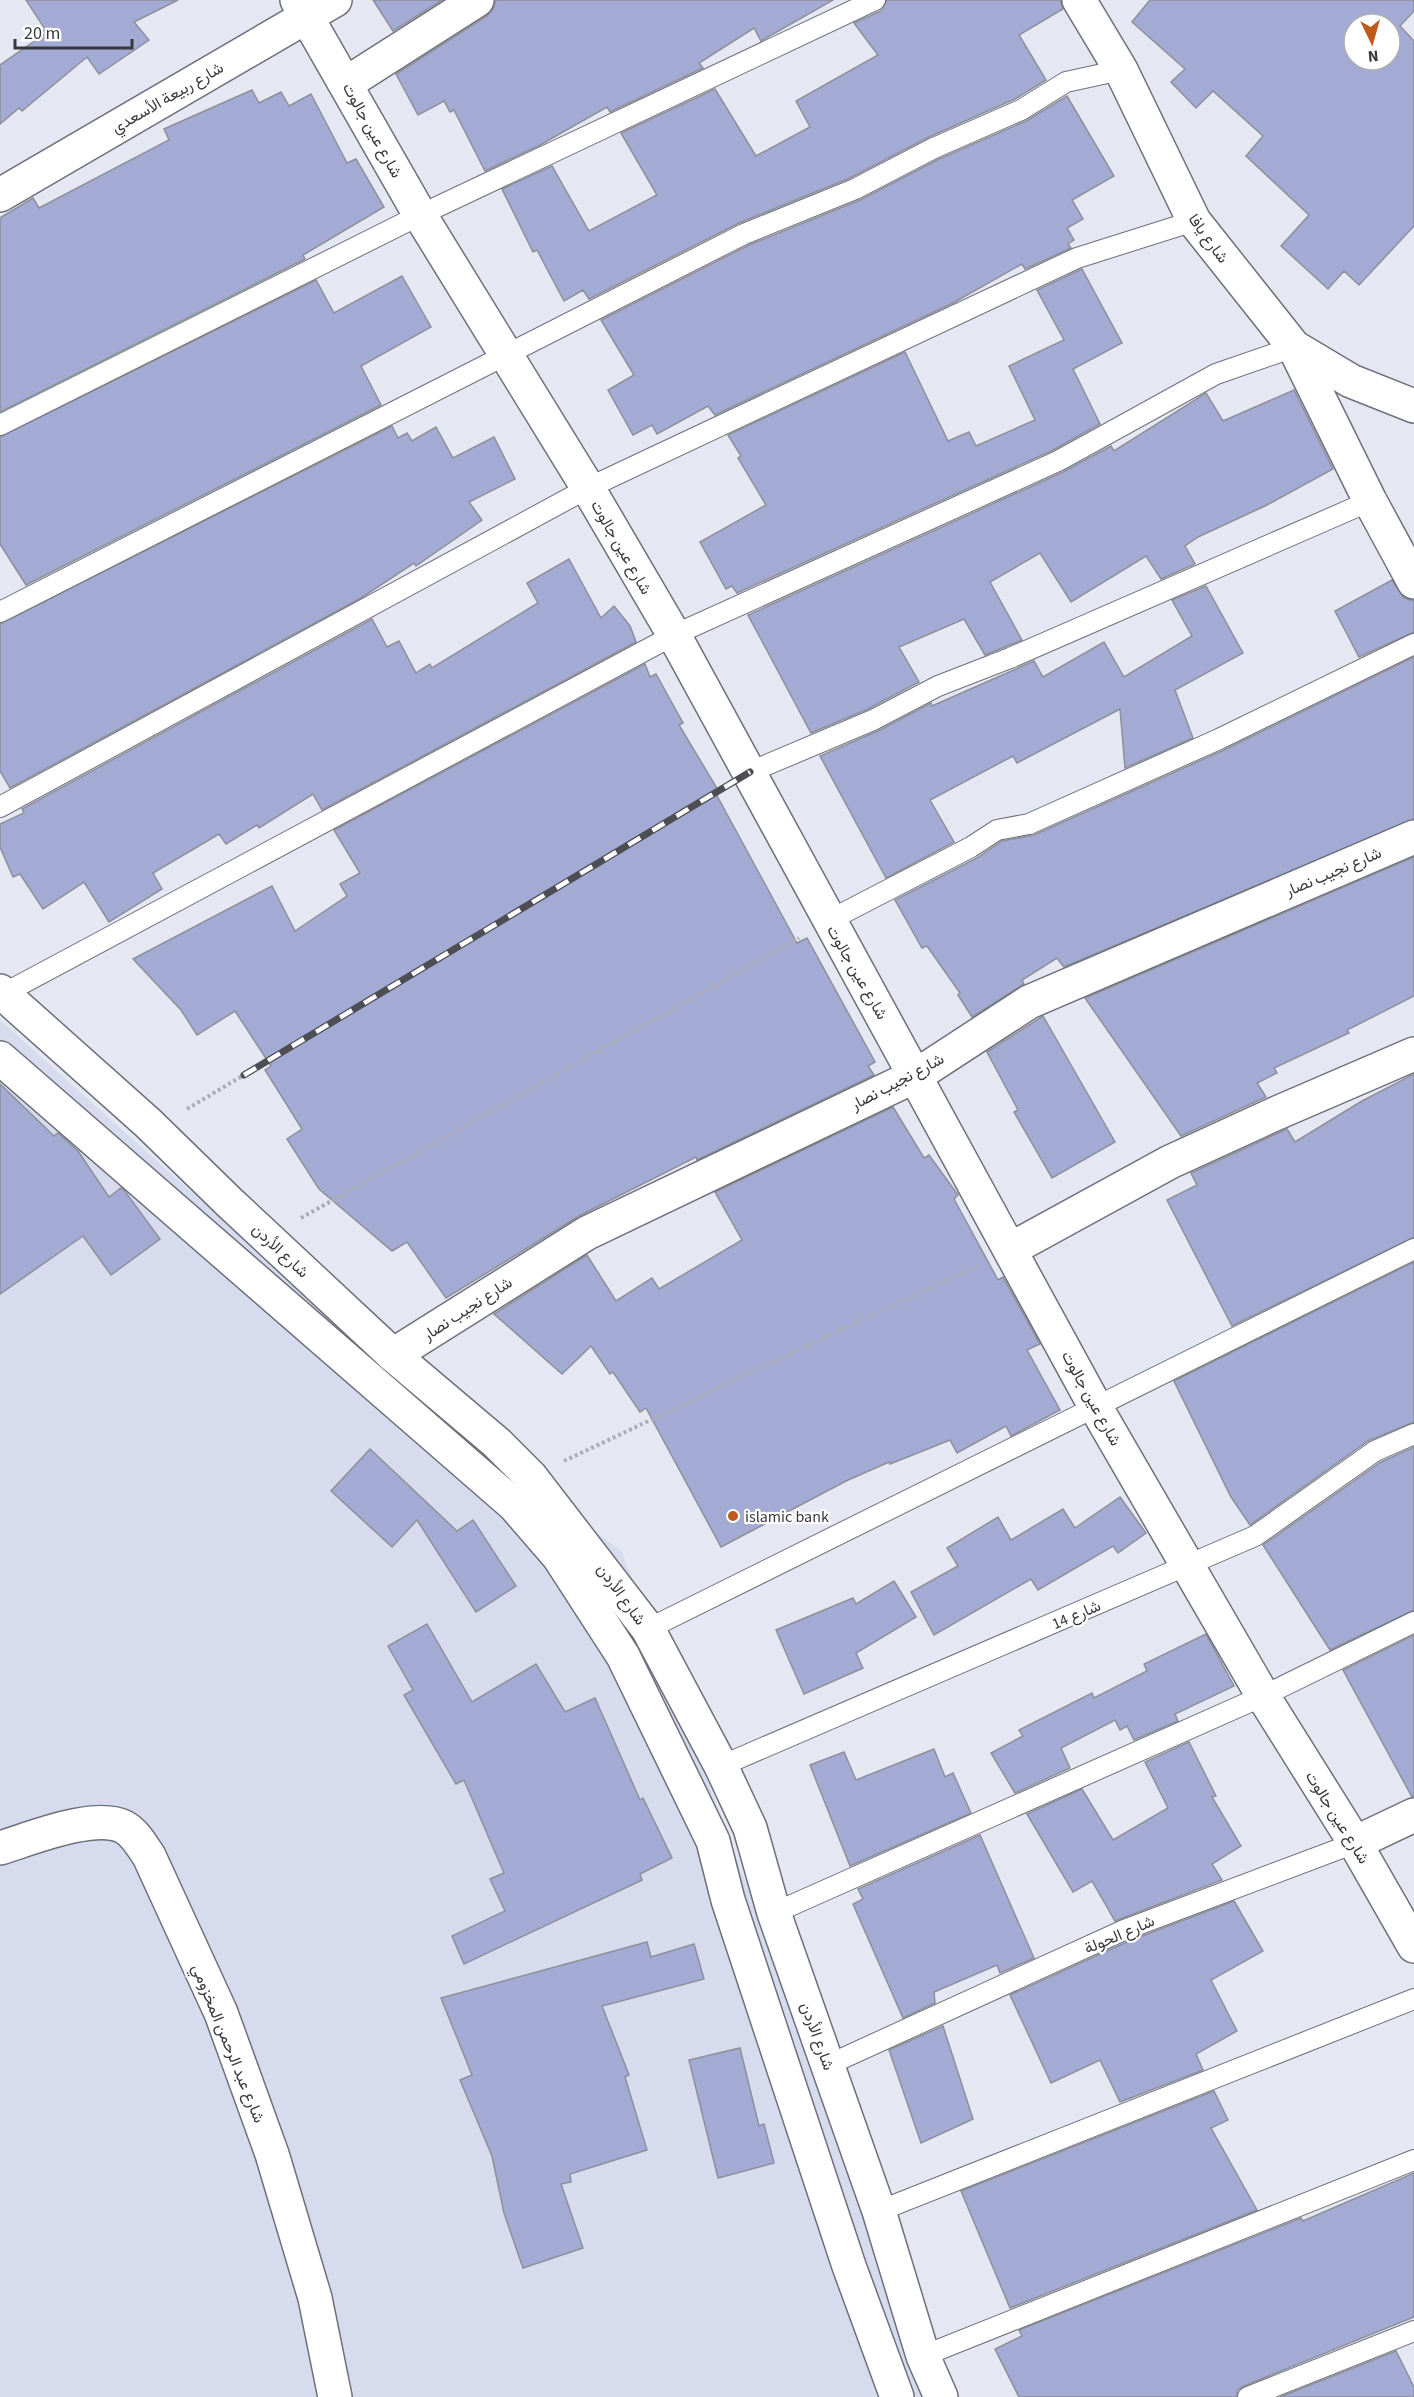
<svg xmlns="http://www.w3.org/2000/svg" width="1414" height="2397" font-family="'Source Sans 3',Vazirmatn,sans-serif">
  <rect width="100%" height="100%" fill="#e5e7f3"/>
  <polygon fill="#d7dbee" points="0,1020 436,1412 622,1552 847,2153 952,2397 0,2397"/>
  <g fill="#a3abd5" stroke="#8d8f99" stroke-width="1.5" fill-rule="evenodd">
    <polygon points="26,0 178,0 134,22 149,40 99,74 87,57 22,111 19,108 0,124 0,65 43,35 41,32 45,29"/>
    <polygon points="373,0 442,0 393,31"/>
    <polygon points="496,0 833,0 761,41 754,28 699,63 703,68 610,112 607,107 540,145 485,171 454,110 450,112 444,101 418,115 396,74 487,16 493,9"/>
    <polygon points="887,0 1060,0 1063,9 1019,35 1046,80 1015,99 929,137 850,178 739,223 589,299 583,290 564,301 537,250 533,252 502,189 552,166 589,231 657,195 621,133 715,89 756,156 810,127 796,101 878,55 854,23 881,11"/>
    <path d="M1150 0H1414V11L1400 26 1414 41V226L1359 285 1344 271 1328 289 1281 246 1309 215 1246 156 1263 136 1213 91 1196 108 1171 82 1185 69 1132 22ZM1354 24H1390V60H1354Z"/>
    <polygon points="252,90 259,103 281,92 289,106 311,94 347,163 356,159 384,207 303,255 305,259 0,412 0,218 33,198 39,208 169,140 164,129"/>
    <polygon points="1067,96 1114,176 1072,200 1083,219 1067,228 1074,240 1068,244 1071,248 1025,269 1022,264 953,303 715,415 708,406 657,434 652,425 633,435 608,390 634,375 601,320 749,245 860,200 939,159 1026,121"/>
    <polygon points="1082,269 1122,343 1073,369 1100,424 1053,450 737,593 732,586 726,589 700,542 766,505 738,458 741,456 728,435 905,352 948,441 969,432 976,446 1035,420 1009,366 1064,340 1037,290"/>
    <polygon points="402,276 431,327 361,366 381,405 26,585 0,544 0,437 316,280 334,313"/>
    <polygon points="1294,390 1333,469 1265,506 1198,537 1185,546 1195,564 1161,579 1146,556 1071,602 1040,553 990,582 1022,640 985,655 964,619 899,647 919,682 868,709 811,733 748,615 1063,472 1111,446 1114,451 1206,393 1223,421"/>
    <polygon points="392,426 398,438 407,433 412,441 436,427 453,458 494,437 515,479 469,502 482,520 416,566 414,563 361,598 10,788 0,771 0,624"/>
    <polygon points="569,559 601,618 614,606 630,626 636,642 322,810 313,794 259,828 257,825 226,844 219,834 153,873 162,889 109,922 84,882 43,909 20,874 13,877 0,847 0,824 24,813 22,809 372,619 387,647 399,641 416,673 430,664 432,668 538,603 527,583"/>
    <polygon points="1392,580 1404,598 1414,601 1414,632 1359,657 1335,611"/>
    <polygon points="1206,586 1243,653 1175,690 1193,738 1125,768 1120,709 1017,763 1013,756 930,800 954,842 886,878 820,756 878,731 931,703 932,706 1034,661 1043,677 1104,642 1124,677 1192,636 1172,600"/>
    <polygon points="1414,657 1414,819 1064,967 1057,958 1022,980 1024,984 972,1017 958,995 960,993 927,946 922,948 895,900 977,858 1002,841 1034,835 1224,750"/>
    <polygon points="645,664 650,677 656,674 683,723 679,725 718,790 715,792 797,943 807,938 875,1062 868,1066 874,1075 697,1160 696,1157 579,1216 446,1298 407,1242 392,1251 319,1189 287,1139 302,1129 265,1070 271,1066 235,1011 197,1035 181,1010 133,959 272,886 295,931 347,896 340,884 360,873 334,830"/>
    <polygon points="1414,857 1414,996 1347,1030 1349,1033 1274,1068 1277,1073 1257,1083 1266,1097 1181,1136 1085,998"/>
    <polygon points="1043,1016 1115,1142 1052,1178 1014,1112 1018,1110 987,1052"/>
    <polygon points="1414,1074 1414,1237 1232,1326 1167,1200 1197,1185 1191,1173 1287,1129 1295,1142 1362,1101"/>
    <polygon points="0,1084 54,1136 58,1133 78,1151 109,1197 121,1188 124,1190 160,1239 111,1275 83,1236 0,1294"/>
    <polygon points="893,1107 924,1158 929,1155 958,1195 954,1199 998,1280 1003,1277 1040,1344 1027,1350 1060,1410 1011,1436 1006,1426 957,1453 950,1440 890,1464 889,1462 846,1481 721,1547 646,1408 640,1412 613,1372 610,1374 591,1346 562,1374 494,1314 587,1255 616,1301 652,1278 659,1289 742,1240 715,1192"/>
    <polygon points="1414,1262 1414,1422 1368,1441 1250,1525 1231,1497 1174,1381"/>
    <polygon points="1414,1447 1414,1610 1330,1650 1263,1545 1381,1462"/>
    <polygon points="370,1449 457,1531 473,1520 516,1586 476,1612 417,1520 392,1547 331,1491"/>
    <polygon points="1120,1497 1146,1533 1118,1553 1113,1546 1038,1590 1031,1579 934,1635 911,1592 958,1566 947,1548 998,1517 1011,1540 1063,1509 1075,1528"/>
    <polygon points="894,1581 916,1617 856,1653 863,1668 804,1694 776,1630 853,1598 856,1604"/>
    <polygon points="427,1624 472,1702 536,1664 565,1712 595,1698 640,1800 643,1798 672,1858 640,1874 642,1880 464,1964 452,1936 505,1911 490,1879 504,1873 464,1780 456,1784 404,1695 413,1690 388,1646"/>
    <polygon points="1206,1634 1234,1686 1175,1714 1178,1721 1134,1740 1127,1726 1120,1730 1115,1720 1061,1748 1070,1768 1015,1793 991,1753 1023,1736 1019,1730 1092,1693 1094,1698 1147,1671 1144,1664"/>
    <polygon points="1414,1635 1414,1797 1412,1797 1343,1670"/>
    <polygon points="1189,1742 1216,1796 1212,1797 1241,1846 1212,1864 1222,1880 1115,1921 1092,1881 1073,1892 1027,1814 1082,1789 1113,1840 1168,1808 1145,1762"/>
    <polygon points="934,1749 945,1777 953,1773 971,1813 850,1866 810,1765 844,1752 856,1780"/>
    <polygon points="980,1835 1034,1958 1000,1973 997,1965 934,1992 935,2003 903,2018 853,1904 863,1899 858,1889"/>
    <polygon points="1234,1901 1263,1951 1211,1980 1237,2031 1196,2054 1203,2070 1120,2102 1100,2060 1051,2083 1010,1995 1129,1941"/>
    <polygon points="647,1942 651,1957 694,1944 704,1979 602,2006 629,2075 625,2077 647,2150 570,2174 571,2182 561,2184 583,2248 523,2268 504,2213 492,2156 460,2080 472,2075 441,1998"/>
    <polygon points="943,2026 973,2119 921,2143 889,2050"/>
    <polygon points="740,2048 759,2126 764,2124 774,2163 718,2178 689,2060"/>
    <polygon points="1214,2091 1228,2120 1211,2128 1257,2210 1010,2308 961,2191"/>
    <polygon points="1414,2173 1414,2317 1244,2386 1238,2390 1236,2397 1019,2397 995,2349 1022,2336 1019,2330 1301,2218 1303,2221"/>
    <polygon points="1396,2351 1414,2387 1414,2397 1280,2397"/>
  </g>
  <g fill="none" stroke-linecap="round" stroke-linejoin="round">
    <g stroke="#6d707a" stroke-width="22">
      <g id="service">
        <polyline points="0,425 420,215 875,0"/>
        <polyline points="0,612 744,234 855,189 934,148 1021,110 1066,82 1121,70"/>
        <polyline points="750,772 873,720 938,686 1010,658 1370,501"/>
        <polyline points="0,807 588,488 1077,258 1194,221"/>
        <polyline points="828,921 971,847 997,830 1029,824 1219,739 1414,644"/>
        <polyline points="3,994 674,635 1058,461 1216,374 1294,347"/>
        <polyline points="648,1629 1414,1249"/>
        <polyline points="721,1766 1255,1536 1375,1451 1414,1434"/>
        <polyline points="774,1913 1263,1696 1414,1622"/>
        <polyline points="828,2065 1124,1930 1355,1843"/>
        <polyline points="879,2211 1414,1999"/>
        <polyline points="923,2356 1414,2160"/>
        <polyline points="1248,2397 1414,2331"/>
      </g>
    </g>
    <g stroke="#6d707a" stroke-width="36">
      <g id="minor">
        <polyline points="1079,0 1121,70 1194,221 1294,347 1351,381 1414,406"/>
        <polyline points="347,83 477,0"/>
        <polyline points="0,195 335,0"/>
        <polyline points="1294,347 1370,501 1414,582"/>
        <polyline points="1011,1249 1170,1162 1277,1113 1414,1054"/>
        <polyline points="393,1355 587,1233 917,1075 1029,1002 1414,837"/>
        <polyline points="1355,1843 1414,1815"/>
        <path d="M0 1848C30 1839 95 1812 124 1827 135 1833 142 1846 149 1856L221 2013 272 2154 315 2298 335 2397"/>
      </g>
    </g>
    <g stroke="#6d707a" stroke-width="36">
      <polyline id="tertiary" points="297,0 420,215 588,488 674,635 1095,1406 1263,1696 1355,1843 1414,1946"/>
    </g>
    <g stroke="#6d707a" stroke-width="36">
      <g id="trunk">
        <polyline points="0,991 148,1123 229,1202 393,1355 497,1443 531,1477 648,1629 721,1766 750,1828 774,1913 879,2211 923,2356 941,2397"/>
        <polyline points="0,1058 514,1505 559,1557 623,1656 713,1841 728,1900 849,2266 897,2397"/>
      </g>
    </g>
    <g stroke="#abadb6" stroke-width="4" stroke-dasharray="3 3" stroke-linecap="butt">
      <polyline points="187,1109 718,791"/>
      <polyline points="301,1218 799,938"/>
      <polyline points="564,1461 978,1265"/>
    </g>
    <use href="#service" stroke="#fff" stroke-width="20"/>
    <use href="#minor" stroke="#fff" stroke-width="33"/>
    <use href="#tertiary" stroke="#fff" stroke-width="33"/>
    <use href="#trunk" stroke="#fff" stroke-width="33"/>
    <g stroke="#4d4e53" stroke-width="7">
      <polyline id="rail" points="244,1075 750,772"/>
    </g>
    <use href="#rail" stroke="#fff" stroke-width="4.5" stroke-dasharray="14" stroke-linecap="butt"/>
  </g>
  <circle fill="#bc5b1a" stroke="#fff" stroke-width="2" cx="733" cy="1516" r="6"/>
  <g text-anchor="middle" stroke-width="4.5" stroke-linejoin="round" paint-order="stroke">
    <g font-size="16" fill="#38393d" stroke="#fff">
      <text transform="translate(167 97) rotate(-30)" y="6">شارع ربيعة الأسعدي</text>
      <text transform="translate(373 130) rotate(61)" y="6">شارع عين جالوت</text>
      <text transform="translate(1209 238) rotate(54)" y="6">شارع يافا</text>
      <text transform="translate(622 547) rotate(60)" y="6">شارع عين جالوت</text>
      <text transform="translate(1333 871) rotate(-23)" y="6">شارع نجيب نصار</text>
      <text transform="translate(858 972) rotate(60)" y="6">شارع عين جالوت</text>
      <text transform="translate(897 1081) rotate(-28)" y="6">شارع نجيب نصار</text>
      <text transform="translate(281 1250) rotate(43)" y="6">شارع الأردن</text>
      <text transform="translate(467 1308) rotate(-33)" y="6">شارع نجيب نصار</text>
      <text transform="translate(1092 1398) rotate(61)" y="6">شارع عين جالوت</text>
      <text transform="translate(622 1594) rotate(54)" y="6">شارع الأردن</text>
      <text transform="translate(1076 1614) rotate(-23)" y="6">شارع 14</text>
      <text transform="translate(1338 1817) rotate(58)" y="6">شارع عين جالوت</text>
      <text transform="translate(1119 1934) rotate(-23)" y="6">شارع الحولة</text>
      <text transform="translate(818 2036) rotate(70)" y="6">شارع الأردن</text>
      <text transform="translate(229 2043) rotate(68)" y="6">شارع عبد الرحمن المخزومي</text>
    </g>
    <g font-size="16" fill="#38393d" stroke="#fff" text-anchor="start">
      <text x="745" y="1522">islamic bank</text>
    </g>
  </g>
  <g transform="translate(1372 42) rotate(175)"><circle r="28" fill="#ffffff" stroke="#afb0b1" stroke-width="1.5"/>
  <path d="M0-4.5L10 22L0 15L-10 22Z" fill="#bc5b1a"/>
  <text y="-9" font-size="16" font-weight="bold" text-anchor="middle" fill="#38393d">N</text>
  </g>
  <path d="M15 39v9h117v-9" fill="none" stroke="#38393d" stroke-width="3"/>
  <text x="24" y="39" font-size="18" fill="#38393d" stroke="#ffffff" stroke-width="4.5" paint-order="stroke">20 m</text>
</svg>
